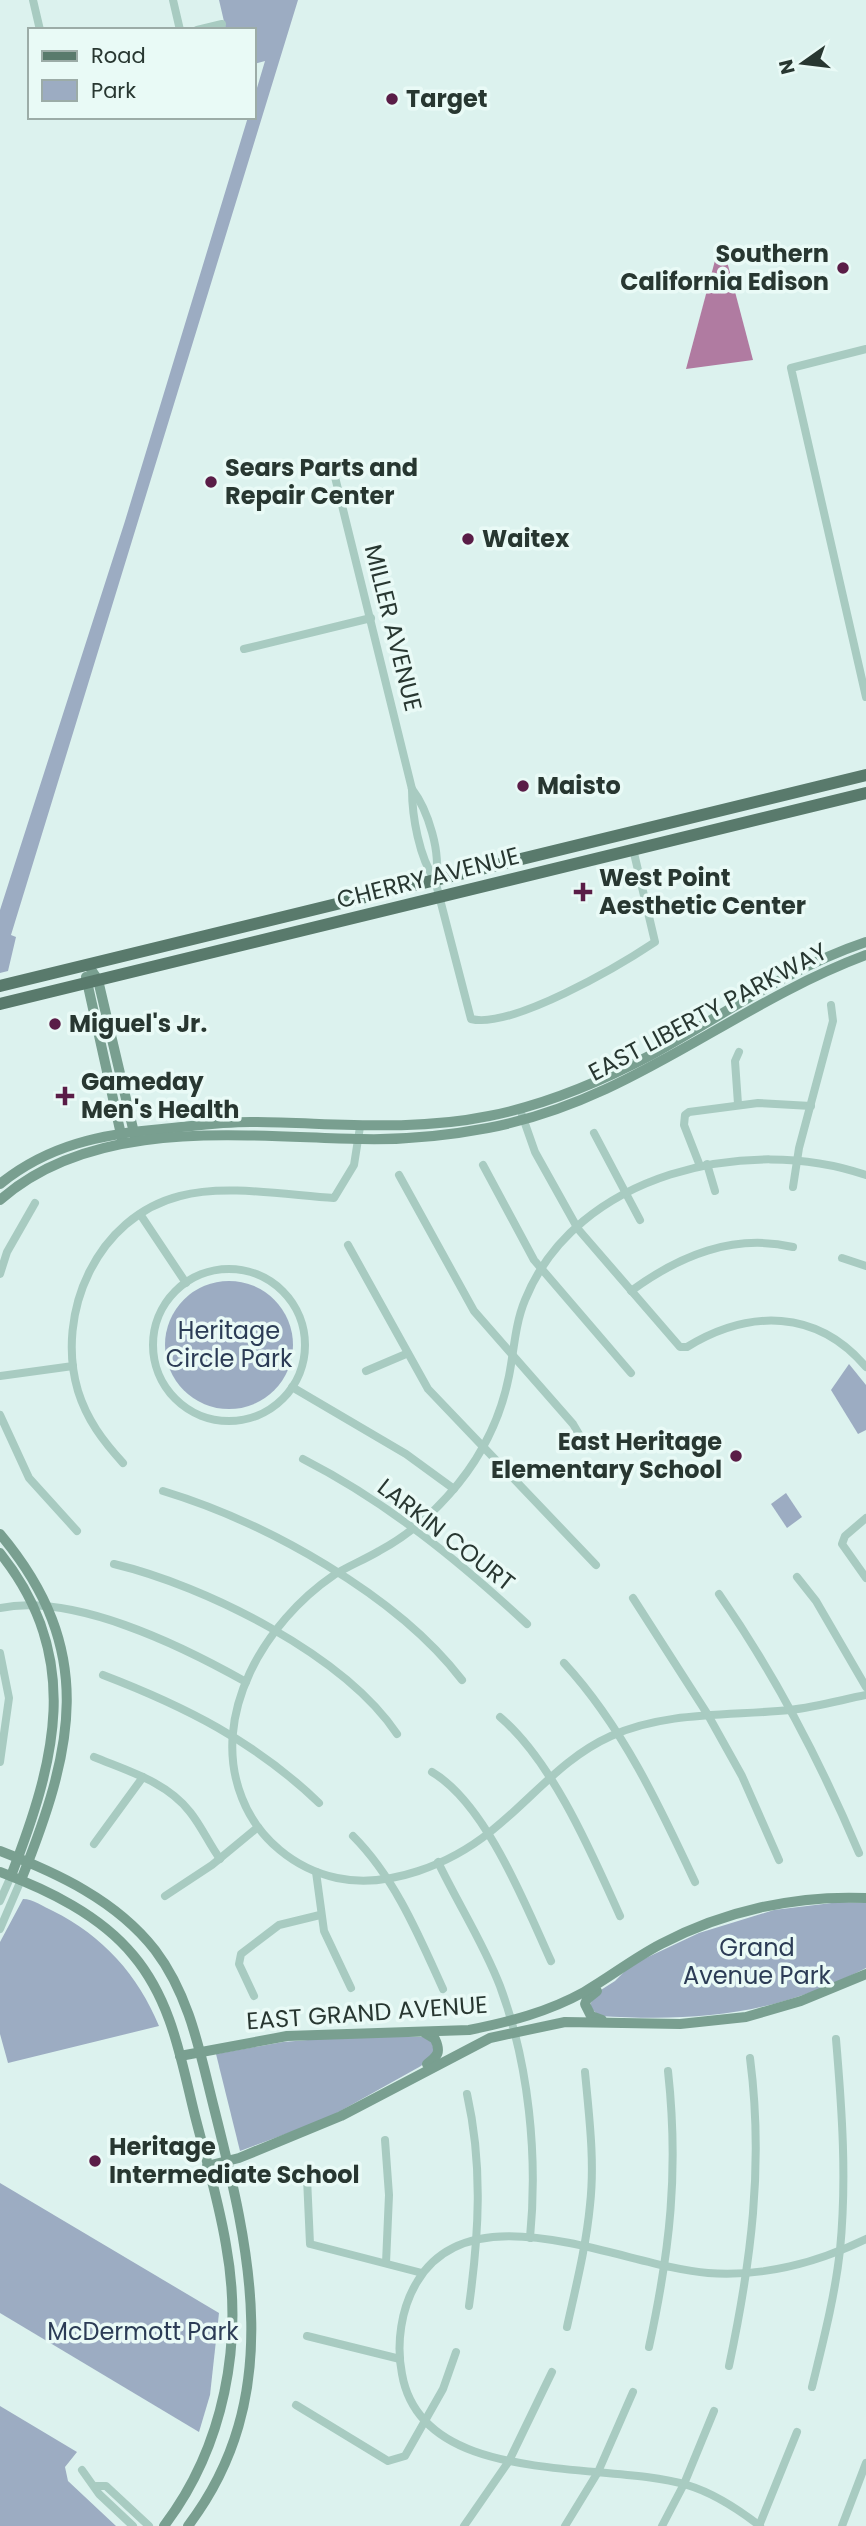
<svg xmlns="http://www.w3.org/2000/svg" width="866" height="2526" font-family="Poppins,sans-serif">
  <rect width="100%" height="100%" fill="#dcf2ee"/>
  <g fill="#9cacc2">
    <polygon points="219,0 298,0 11,935 16,937 8,971 0,973 0,910 125,521 248,117 254,117 254,98 265,61 254,64 254,30 226,30"/>
    <circle cx="229" cy="1345" r="64"/>
    <polygon points="849,1364 866,1385 866,1430 858,1434 831,1390"/>
    <polygon points="786,1493 802,1517 787,1528 771,1504"/>
    <path d="M23 1899C33 1899 44 1907 53 1911 103 1936 138 1975 159 2026L8 2063 0 2034V1942Z"/>
    <path d="M840 1902 866 1903V1968C775 2015 699 2022 599 2016L590 2007 593 1995 615 1981 631 1965 699 1933 774 1910Z"/>
    <polygon points="345,2037 423,2037 432,2042 434,2052 421,2066 326,2119 240,2151 216,2054 283,2042"/>
    <polygon points="0,2183 219,2313 210,2395 199,2432 0,2313"/>
    <polygon points="0,2406 77,2452 65,2467 68,2481 116,2526 0,2526"/>
  </g>
  <polygon fill="#b07ba1" points="724,250 753,360 686,369 717,253"/>
  <g fill="none" stroke-linecap="round" stroke-linejoin="round">
    <g stroke="#a8cbc1" stroke-width="8">
      <polyline points="33,0 40,30"/>
      <polyline points="173,0 180,30"/>
      <polyline points="197,30 222,24"/>
      <polyline points="866,349 791,368 866,697"/>
      <path d="M335 477 412 789C412 816 419 857 435 880L471 1019C512 1029 619 966 655 942L633 849"/>
      <polyline points="244,649 371,618"/>
      <path d="M412 789C428 810 442 854 435 880"/>
      <polyline points="738,1104 735,1061 739,1052"/>
      <path d="M522 1115 535 1152 578 1229 680 1347H687C749 1309 817 1309 866 1367"/>
      <polyline points="594,1133 640,1220"/>
      <polyline points="707,1164 715,1191"/>
      <polyline points="483,1165 534,1260 631,1373"/>
      <polyline points="700,1166 684,1125 685,1115 689,1112 758,1103 811,1106"/>
      <polyline points="399,1175 474,1311 573,1424 586,1446"/>
      <path d="M866 1175C748 1134 576 1173 525 1300 515 1324 514 1351 509 1376 501 1416 483 1453 458 1484 436 1511 409 1535 379 1551 364 1560 348 1566 334 1575 265 1622 209 1715 242 1798 258 1839 295 1869 337 1878 389 1889 450 1864 490 1832 532 1799 562 1758 611 1736 666 1711 731 1716 790 1710 816 1707 841 1700 866 1695"/>
      <polyline points="793,1187 799,1148 833,1021 831,1005"/>
      <polyline points="140,1214 186,1283"/>
      <polyline points="348,1245 428,1389 596,1565"/>
      <polyline points="842,1258 866,1266"/>
      <circle cx="229" cy="1345" r="76"/>
      <polyline points="0,1274 7,1252 35,1203"/>
      <path d="M631 1291C679 1256 733 1233 793 1247"/>
      <polyline points="366,1371 406,1354"/>
      <polyline points="0,1376 73,1366"/>
      <polyline points="292,1387 406,1454 454,1489"/>
      <polyline points="0,1415 29,1478 77,1531"/>
      <path d="M303 1459C387 1502 458 1560 527 1624"/>
      <path d="M123 1463C103 1441 87 1420 78 1391 55 1313 97 1217 180 1196 224 1184 287 1195 334 1198L354 1165 360 1127"/>
      <path d="M163 1491C265 1522 396 1594 462 1680"/>
      <polyline points="866,1518 845,1536 842,1544 866,1578"/>
      <path d="M114 1564C206 1586 344 1655 397 1734"/>
      <polyline points="797,1577 816,1601 866,1687"/>
      <path d="M719 1594C776 1676 820 1761 859 1853"/>
      <polyline points="633,1598 708,1715 742,1776 779,1860"/>
      <path d="M0 1608C74 1593 182 1646 246 1682"/>
      <polyline points="0,1653 9,1698 0,1762"/>
      <path d="M564 1663C622 1726 659 1805 695 1882"/>
      <path d="M103 1675C184 1706 256 1742 319 1803"/>
      <path d="M500 1717C553 1762 592 1854 620 1916"/>
      <path d="M94 1757C128 1771 167 1782 190 1812 202 1827 209 1844 220 1859"/>
      <path d="M432 1772C486 1804 525 1904 551 1961"/>
      <path d="M353 1836C395 1878 419 1936 443 1989"/>
      <polyline points="94,1844 143,1777"/>
      <path d="M438 1862C458 1904 483 1942 500 1986 529 2064 538 2156 530 2238"/>
      <polyline points="316,1872 324,1931 351,1988"/>
      <polyline points="165,1896 212,1865 258,1827"/>
      <polyline points="0,1901 11,1876"/>
      <polyline points="0,1929 21,1880"/>
      <polyline points="254,1996 239,1964 241,1954 279,1925 320,1915"/>
      <path d="M467 2094C483 2165 479 2234 469 2306"/>
      <polyline points="385,2140 389,2195 386,2263"/>
      <polyline points="307,2178 310,2244 422,2273"/>
      <path d="M567 2327C576 2286 586 2247 590 2205 595 2161 589 2116 585 2072"/>
      <polyline points="307,2336 400,2359"/>
      <path d="M649 2347C670 2250 679 2171 668 2071"/>
      <path d="M729 2366C751 2262 764 2165 750 2058"/>
      <path d="M812 2387C823 2342 835 2296 840 2250 847 2179 842 2110 836 2039"/>
      <polyline points="296,2405 388,2461 405,2456 443,2389 456,2352"/>
      <polyline points="82,2470 99,2494 133,2526"/>
      <polyline points="96,2486 106,2486 149,2526"/>
      <polyline points="464,2526 509,2461 552,2372"/>
      <polyline points="565,2526 598,2472 633,2392"/>
      <polyline points="662,2526 684,2484 714,2411"/>
      <polyline points="759,2526 797,2432"/>
      <path d="M760 2526C738 2509 714 2493 687 2485 605 2460 422 2489 402 2374 396 2344 401 2308 417 2282 472 2188 626 2267 708 2273 765 2277 816 2263 866 2239"/>
      <polyline points="842,2526 866,2463"/>
    </g>
    <g stroke="#799f90" stroke-width="10">
      <polyline points="88,965 98,980 135,1137"/>
      <polyline points="86,977 122,1139"/>
      <path d="M0 1184C48 1145 102 1134 162 1129 194 1126 225 1121 257 1122 335 1123 411 1132 489 1116 545 1105 600 1082 651 1055 722 1016 788 968 866 942"/>
      <path d="M0 1200C95 1116 244 1137 361 1139 403 1140 446 1136 488 1128 632 1101 732 1005 866 955"/>
      <path d="M0 1534C98 1651 73 1750 21 1880"/>
      <path d="M0 1553C84 1658 55 1762 11 1876"/>
      <path d="M0 1851C57 1873 116 1900 155 1950 190 1996 200 2053 214 2108 250 2250 286 2397 188 2526"/>
      <path d="M0 1872C48 1890 100 1915 133 1955 172 2001 181 2060 195 2116 206 2159 219 2202 226 2245 244 2343 224 2447 164 2526"/>
      <polyline points="597,1991 587,1999 585,2004 591,2016 602,2020"/>
      <path d="M425 2033 435 2039C441 2052 438 2056 427 2064"/>
      <path d="M180 2056 287 2036 469 2030C509 2022 548 2012 584 1992 610 1977 634 1958 661 1944 724 1911 795 1895 866 1898"/>
      <polyline points="207,2166 239,2158 341,2116 490,2038 565,2022 680,2024 746,2017 801,2001 866,1974"/>
    </g>
    <g stroke="#597a6c" stroke-width="12">
      <polyline points="0,986 866,775"/>
      <polyline points="0,1004 866,793"/>
    </g>
  </g>
  <g fill="#5a1d47" stroke="#e9faf6" stroke-width="2.5">
    <circle cx="392" cy="99" r="7"/>
    <circle cx="843" cy="268" r="7"/>
    <circle cx="211" cy="482" r="7"/>
    <circle cx="468" cy="539" r="7"/>
    <circle cx="523" cy="786" r="7"/>
    <path d="M579.5 881.5h7v7h7v7h-7v7h-7v-7h-7v-7h7z"/>
    <circle cx="55" cy="1024" r="7"/>
    <path d="M61.5 1085.5h7v7h7v7h-7v7h-7v-7h-7v-7h7z"/>
    <circle cx="736" cy="1456" r="7"/>
    <circle cx="95" cy="2161" r="7"/>
  </g>
  <g text-anchor="middle" stroke-width="7" stroke-linejoin="round" paint-order="stroke">
    <g font-size="24" font-weight="bold" fill="#283731" stroke="#e9faf6" text-anchor="start">
      <text x="406" y="107">Target</text>
      <text x="829" y="262" text-anchor="end">Southern<tspan x="829" dy="28">California Edison</tspan></text>
      <text x="225" y="476">Sears Parts and<tspan x="225" dy="28">Repair Center</tspan></text>
      <text x="482" y="547">Waitex</text>
      <text x="537" y="794">Maisto</text>
      <text x="599" y="886">West Point<tspan x="599" dy="28">Aesthetic Center</tspan></text>
      <text x="69" y="1032">Miguel's Jr.</text>
      <text x="81" y="1090">Gameday<tspan x="81" dy="28">Men's Health</tspan></text>
      <text x="722" y="1450" text-anchor="end">East Heritage<tspan x="722" dy="28">Elementary School</tspan></text>
      <text x="109" y="2155">Heritage<tspan x="109" dy="28">Intermediate School</tspan></text>
    </g>
    <g font-size="24" fill="#283731" stroke="#e9faf6">
      <text transform="translate(393 628) rotate(76)" y="8">MILLER AVENUE</text>
      <text transform="translate(428 878) rotate(-14)" y="8">CHERRY AVENUE</text>
      <text transform="translate(708 1012) rotate(-28)" y="8">EAST LIBERTY PARKWAY</text>
      <text transform="translate(446 1535) rotate(38)" y="8">LARKIN COURT</text>
      <text transform="translate(367 2013) rotate(-4)" y="8">EAST GRAND AVENUE</text>
    </g>
    <g font-size="24" fill="#2c3c56" stroke="#e9faf6">
      <text x="229" y="1339">Heritage<tspan x="229" dy="28">Circle Park</tspan></text>
      <text x="757" y="1956">Grand<tspan x="757" dy="28">Avenue Park</tspan></text>
      <text x="143" y="2340">McDermott Park</text>
    </g>
  </g>
  <rect x="28" y="28" width="228" height="91" fill="#e9faf6" stroke="#9caca7" stroke-width="2"/>
  <rect x="42" y="51" width="35" height="10" fill="#597a6c" stroke="#9caca7" stroke-width="2"/>
  <text x="91" y="63" font-size="21" fill="#283731">Road</text>
  <rect x="42" y="80" width="35" height="21" fill="#9cacc2" stroke="#9caca7" stroke-width="2"/>
  <text x="91" y="98" font-size="21" fill="#283731">Park</text>
  <g transform="translate(803 63) rotate(256)" stroke="#e9faf6" stroke-width="5" paint-order="stroke">
  <path d="M0-5L12 26L0 18L-12 26Z" fill="#283731"/>
  <text y="-10" font-size="19" font-weight="bold" text-anchor="middle" fill="#283731">N</text>
  </g>
</svg>
